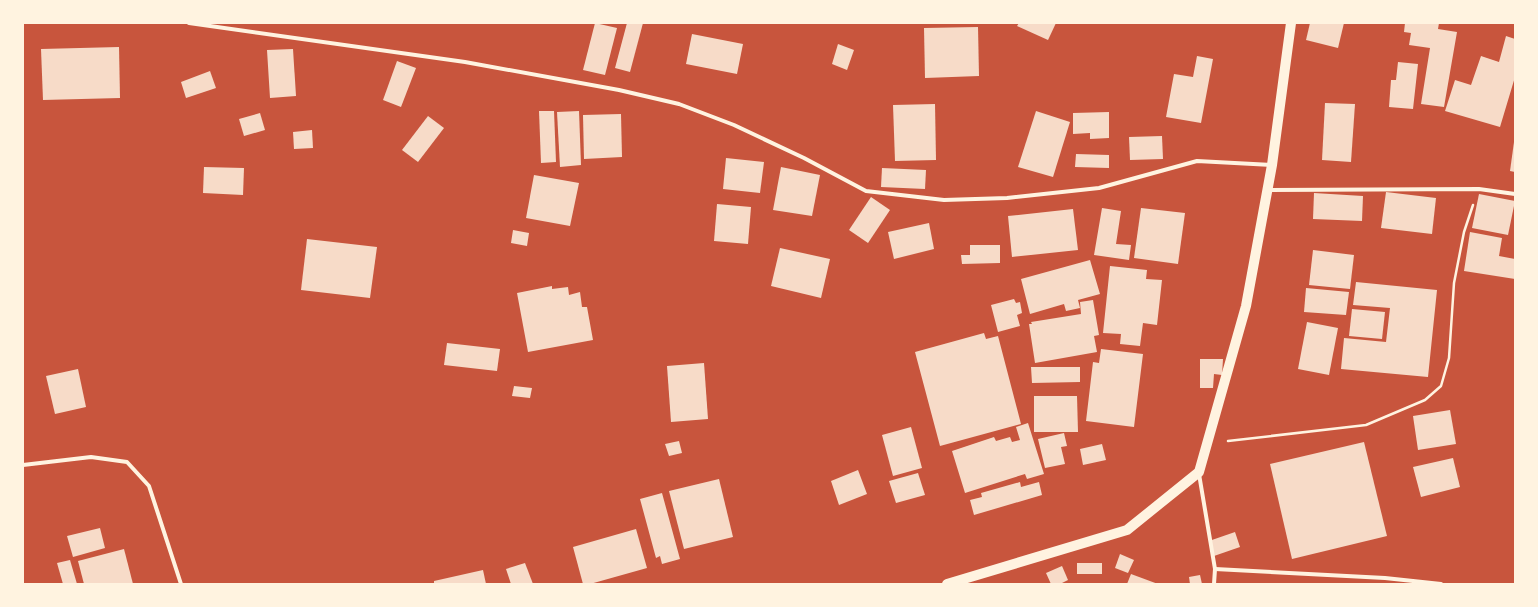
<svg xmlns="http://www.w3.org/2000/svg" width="1538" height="607" font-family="'Space Grotesk',sans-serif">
  <rect width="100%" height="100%" fill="#c8553d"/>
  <g fill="#f7dbc8">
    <polygon points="595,23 617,28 605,75 583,70"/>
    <polygon points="627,23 643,23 630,72 615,68"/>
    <polygon points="1019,23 1056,23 1048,40 1017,26"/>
    <polygon points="1310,23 1344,23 1338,48 1306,40"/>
    <polygon points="1405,23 1439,23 1438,29 1457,32 1444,107 1421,104 1430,48 1409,45 1411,33 1404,32"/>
    <polygon points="978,27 979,76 925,78 924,28"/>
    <polygon points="692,34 743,44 737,74 686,64"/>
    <polygon points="1506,36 1515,39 1515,77 1500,127 1445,111 1455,80 1471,85 1481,56 1499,62"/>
    <polygon points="838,44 854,50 847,70 832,64"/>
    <polygon points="119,47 120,98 43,100 41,49"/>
    <polygon points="293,49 296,96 270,98 267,50"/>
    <polygon points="1197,56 1213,59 1201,123 1166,117 1174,74 1193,77"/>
    <polygon points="397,61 416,68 401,107 383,100"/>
    <polygon points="1398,62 1418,64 1413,109 1389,107 1391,80 1396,80"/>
    <polygon points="210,71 216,88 186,98 181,82"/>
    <polygon points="1325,103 1355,104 1351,162 1322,160"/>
    <polygon points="935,104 936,160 895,161 893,105"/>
    <polygon points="539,111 554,111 556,162 541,163"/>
    <polygon points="579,111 581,165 560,167 557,112"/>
    <polygon points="1036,111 1070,122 1053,177 1018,167"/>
    <polygon points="1109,112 1109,138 1090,139 1090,133 1073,134 1073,113"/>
    <polygon points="260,113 265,130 244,136 239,119"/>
    <polygon points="621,114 622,157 584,159 583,115"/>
    <polygon points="428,116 444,128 418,162 402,150"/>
    <polygon points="312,130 313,148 294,149 293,132"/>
    <polygon points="1162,136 1163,159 1130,160 1129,137"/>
    <polygon points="1514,142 1515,142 1515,172 1510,171"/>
    <polygon points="1076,154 1109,155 1109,168 1075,167"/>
    <polygon points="726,158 764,162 760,193 723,189"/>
    <polygon points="204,167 244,168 243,195 203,193"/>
    <polygon points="781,167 820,175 812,216 773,210"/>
    <polygon points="882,168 926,170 925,189 881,187"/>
    <polygon points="534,175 579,183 570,226 526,218"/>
    <polygon points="1386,192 1436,198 1432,234 1381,228"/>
    <polygon points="1314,193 1363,196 1362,221 1313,219"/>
    <polygon points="1479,194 1515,201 1508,235 1472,228"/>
    <polygon points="871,197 890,210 868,243 849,230"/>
    <polygon points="717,204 751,207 748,244 714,241"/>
    <polygon points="1102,208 1121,211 1116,244 1131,245 1129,260 1094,255"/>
    <polygon points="1141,208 1185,213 1178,264 1134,258"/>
    <polygon points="1073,209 1078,250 1012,257 1008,216"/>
    <polygon points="929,223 934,249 894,259 888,232"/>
    <polygon points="513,230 529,233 527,246 511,243"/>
    <polygon points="1470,232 1502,238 1499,256 1515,259 1515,279 1464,271"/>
    <polygon points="307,239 377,247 370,298 301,290"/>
    <polygon points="970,245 1000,245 1000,263 962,264 961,255 970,255"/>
    <polygon points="780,248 830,259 821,298 771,286"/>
    <polygon points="1313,250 1354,255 1350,289 1309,285"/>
    <polygon points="1090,260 1100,294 1078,300 1080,308 1066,311 1064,304 1030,314 1021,279"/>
    <polygon points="1110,266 1147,270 1146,279 1162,280 1157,325 1143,323 1140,346 1120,344 1121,334 1103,333"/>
    <polygon points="1356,282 1437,290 1428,377 1341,369 1344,338 1386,342 1390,308 1353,305"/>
    <polygon points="552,286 552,289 568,287 569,295 580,292 582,307 587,307 593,340 528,352 517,293"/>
    <polygon points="1306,288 1349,292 1346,315 1304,312"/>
    <polygon points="1014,299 1016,303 1020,302 1022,313 1017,315 1020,326 998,332 991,305"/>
    <polygon points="1093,300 1099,335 1094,336 1097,352 1035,363 1029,324 1032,324 1031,322 1081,314 1080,302"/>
    <polygon points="1352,309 1385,312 1382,339 1349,336"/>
    <polygon points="1307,322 1338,328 1329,375 1298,369"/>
    <polygon points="984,333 986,339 998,336 1021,424 940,446 915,352"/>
    <polygon points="447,343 500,349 497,371 444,365"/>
    <polygon points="1101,349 1143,354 1134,427 1086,421 1093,362 1099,363"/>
    <polygon points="1200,359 1223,359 1222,375 1214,374 1213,388 1200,388"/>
    <polygon points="704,363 708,419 671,422 667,366"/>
    <polygon points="1031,367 1080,367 1080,382 1032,383"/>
    <polygon points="78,369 86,407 55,414 46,376"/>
    <polygon points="514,386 532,388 530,398 512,396"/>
    <polygon points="1034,396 1077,396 1078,432 1034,432"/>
    <polygon points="1450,410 1456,444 1418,450 1413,416"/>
    <polygon points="1028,423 1044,474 1027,479 1025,474 965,493 952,451 994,437 996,441 1010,437 1012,442 1020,440 1016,427"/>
    <polygon points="911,427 922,468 893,476 882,435"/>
    <polygon points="1064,433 1067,446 1061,447 1065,464 1045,468 1038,439"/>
    <polygon points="679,441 682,453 669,456 665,444"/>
    <polygon points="1364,442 1387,536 1292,559 1270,464"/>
    <polygon points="1102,444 1106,460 1083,465 1080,449"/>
    <polygon points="1453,458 1460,487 1421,497 1413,467"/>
    <polygon points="858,470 867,494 839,505 831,481"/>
    <polygon points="918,473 925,495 896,503 889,481"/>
    <polygon points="719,479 733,537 684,549 669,491"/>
    <polygon points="1020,482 1021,487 1039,482 1042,495 974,515 970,500 982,497 981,493"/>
    <polygon points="662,493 680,559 662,564 660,556 656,558 640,499"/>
    <polygon points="100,528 105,548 73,557 67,536"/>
    <polygon points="636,529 647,568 590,584 583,584 573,547"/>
    <polygon points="1235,532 1240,547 1214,556 1209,541"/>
    <polygon points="124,549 133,584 84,584 78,561"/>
    <polygon points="1120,554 1134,560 1128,573 1115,568"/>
    <polygon points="70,560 77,584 63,584 57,563"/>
    <polygon points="525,563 533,584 511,584 506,569"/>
    <rect x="1077" y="563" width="25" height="11"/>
    <polygon points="1062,566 1068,580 1060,584 1051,584 1046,573"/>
    <polygon points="483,570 486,584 434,584 434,581"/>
    <polygon points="1131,574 1158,584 1127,584"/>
    <polygon points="1200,575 1202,584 1190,584 1189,577"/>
  </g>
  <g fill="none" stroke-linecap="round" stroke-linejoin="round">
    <polyline stroke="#fff3e0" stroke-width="2.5" points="1228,441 1366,425 1425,400 1441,386 1449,358 1454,283 1464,232 1473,205"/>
    <g stroke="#fff3e0" stroke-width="4">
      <polyline points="189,23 465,62 619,90 679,104 734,125 804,158 866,191 944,200 1007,198 1099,188 1197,161 1272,165"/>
      <polyline points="1268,190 1479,189 1515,194"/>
      <polyline points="23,465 91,457 127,462 149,486 181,584"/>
      <polyline points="1199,474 1215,569 1214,584"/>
      <polyline points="1215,569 1385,578 1441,584"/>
    </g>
    <polyline stroke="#fff3e0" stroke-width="10" points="947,584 1127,530 1199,472 1246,306 1272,165 1291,23"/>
  </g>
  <rect width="1538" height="607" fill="none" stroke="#fff3e0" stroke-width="48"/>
</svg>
